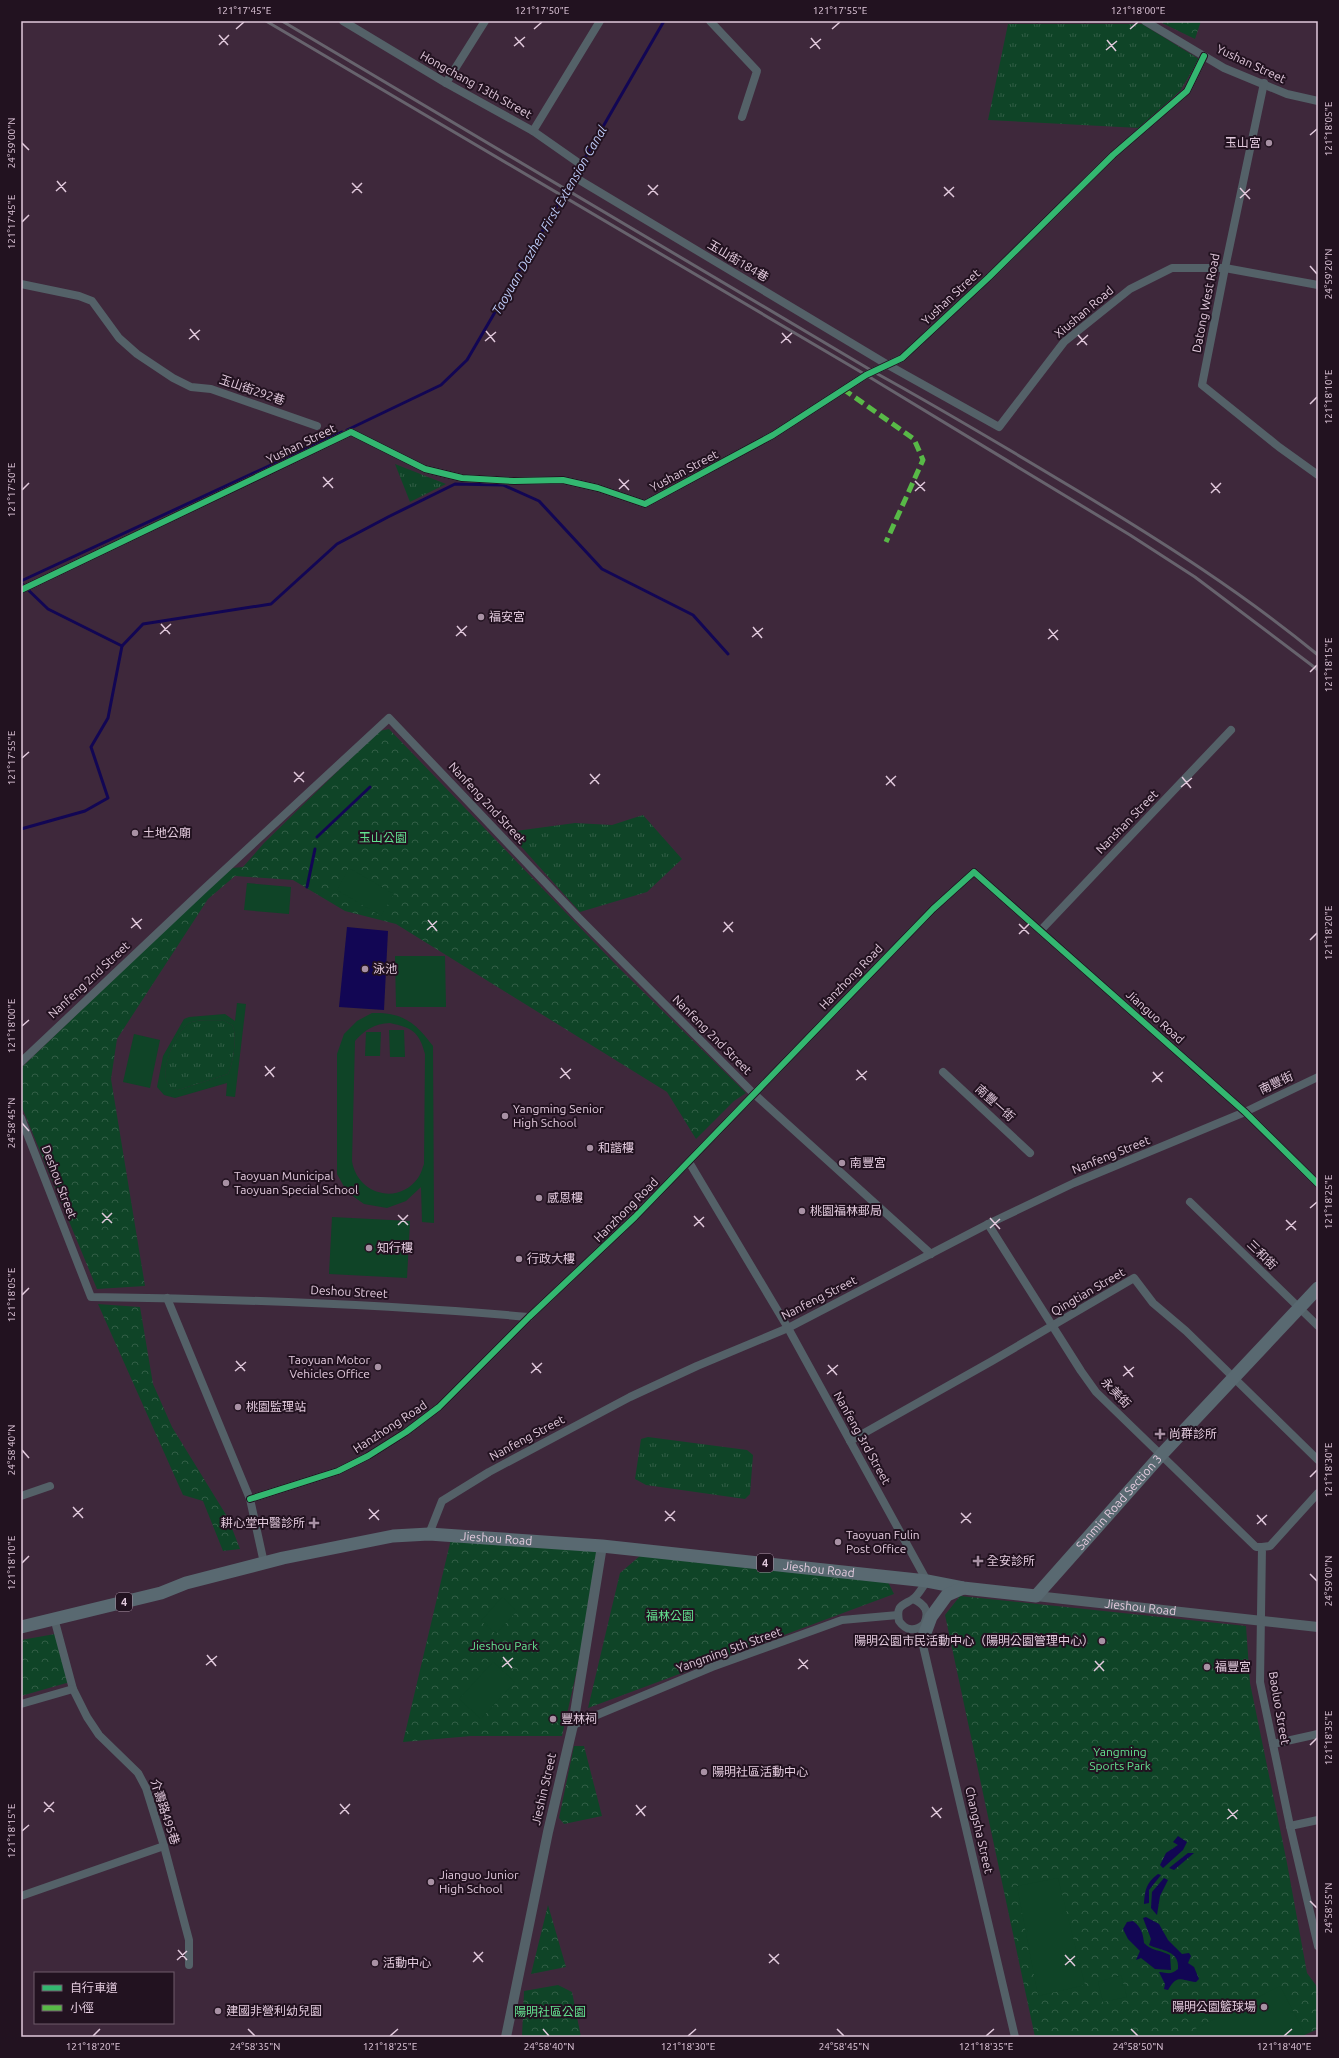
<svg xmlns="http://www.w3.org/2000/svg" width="1339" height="2058" font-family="Ubuntu,'Noto Sans TC',sans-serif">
  <defs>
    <pattern id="grass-tufts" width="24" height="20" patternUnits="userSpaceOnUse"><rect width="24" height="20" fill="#0f4427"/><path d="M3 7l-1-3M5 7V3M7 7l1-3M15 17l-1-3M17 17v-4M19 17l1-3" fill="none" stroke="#325e46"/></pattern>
    <pattern id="park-crowns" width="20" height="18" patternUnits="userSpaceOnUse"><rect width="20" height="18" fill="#0f4427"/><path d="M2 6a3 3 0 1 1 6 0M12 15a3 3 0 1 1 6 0" fill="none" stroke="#325e46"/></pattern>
  </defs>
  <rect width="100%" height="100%" fill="#3e283b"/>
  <g fill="url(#grass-tufts)">
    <polygon points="1008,24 1142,24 1199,59 1180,91 1139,128 988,120"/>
    <polygon points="395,464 446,484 410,502"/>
    <polygon points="643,815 682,859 647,892 580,912 508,832 575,823 612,825"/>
    <path d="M223 1020 232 1025C238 1033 233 1066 228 1074L178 1090C149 1086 178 1028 189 1023 198 1019 213 1021 223 1020Z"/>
    <polygon points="648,1437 747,1450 753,1455 750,1494 745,1499 646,1485 635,1479 641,1439"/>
  </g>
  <g fill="url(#park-crowns)">
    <polygon points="1162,21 1201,21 1195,39 1162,23"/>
    <polygon points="389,729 619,968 746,1093 734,1101 696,1139 667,1092 396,924 345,911 293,880 235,876 208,899 117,1039 111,1079 145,1286 97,1289 21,1105 21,1068 225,872 232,868 243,867 264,843 379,731"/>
    <polygon points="98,1304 140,1307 153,1384 172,1427 228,1518 240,1549 223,1551 203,1501 183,1495"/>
    <polygon points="451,1539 604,1550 562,1736 471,1736 403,1742"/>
    <polygon points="641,1555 886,1578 894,1594 588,1708 620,1573"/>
    <polygon points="960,1596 1246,1626 1250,1683 1287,1863 1307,1973 1318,1988 1318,2029 1300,2037 1035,2037 945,1615"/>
    <polygon points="55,1634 70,1682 21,1696 21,1640"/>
    <polygon points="574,1746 584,1746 602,1816 564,1824 559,1818"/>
    <polygon points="548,1905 566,1967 531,1974"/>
    <polygon points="558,1985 572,1992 581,2037 522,2037 524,1991"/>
  </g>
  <g fill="#0f4427" fill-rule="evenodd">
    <polygon points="349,868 394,894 381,916 337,890"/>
    <polygon points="247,883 291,887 289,914 244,910"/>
    <polygon points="395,956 445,956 446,1007 396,1007"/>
    <path d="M237 1003 246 1004 235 1097 226 1096 227 1083 175 1098 164 1095 157 1087 163 1056 184 1019 189 1017 225 1014 235 1021ZM223 1020 232 1025C238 1033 233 1066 228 1074L178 1090C149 1086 178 1028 189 1023 198 1019 213 1021 223 1020Z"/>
    <path d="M372 1013C402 1012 415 1022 433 1046L434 1223 422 1222 421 1187 406 1201 387 1208 364 1204 347 1192 337 1174V1054L344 1034 357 1021ZM390 1023C412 1028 419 1031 425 1054L424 1164C422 1169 421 1174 418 1178 398 1206 357 1194 352 1161L355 1041C366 1029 374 1024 390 1023Z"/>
    <polygon points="389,1030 404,1030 405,1057 390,1057"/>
    <polygon points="366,1032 381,1032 380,1056 365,1056"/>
    <polygon points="134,1034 160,1040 150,1088 123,1082"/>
    <polygon points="332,1217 410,1221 407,1278 329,1274"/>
    <polygon points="502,1597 517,1611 496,1634 481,1621"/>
    <polygon points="493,1662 515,1682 481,1719 459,1699"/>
    <polygon points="1058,1878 1085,1985 1038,1996 1017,1886"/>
    <polygon points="1121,1975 1127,1997 1103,2002 1098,1982"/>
    <polygon points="1280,1986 1304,2032 1295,2037 1199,2037 1195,2029"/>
  </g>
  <g fill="#120654">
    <polygon points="347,927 388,931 384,1010 339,1007"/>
    <polygon points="1178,1836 1187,1842 1183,1850 1163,1868 1160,1865 1166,1853 1178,1845 1173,1842"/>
    <polygon points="1188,1853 1194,1853 1174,1870 1169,1868"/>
    <path d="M1158 1874 1161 1875 1149 1890V1903L1144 1904C1145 1890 1146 1883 1158 1874Z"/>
    <polygon points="1164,1878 1168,1880 1160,1896 1157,1915 1151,1908 1152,1892"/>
    <path d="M1146 1917 1159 1924 1168 1940 1182 1954 1189 1953 1191 1956 1188 1963 1194 1967 1199 1979 1196 1982C1180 1980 1177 1974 1168 1990L1164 1989 1165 1984 1159 1972C1168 1973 1171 1975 1178 1969 1180 1950 1161 1951 1149 1945L1151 1939 1143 1918Z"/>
    <path d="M1133 1921C1141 1927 1143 1933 1144 1943 1151 1951 1161 1950 1170 1955L1171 1970 1155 1969 1141 1958 1136 1960 1140 1951 1128 1939 1123 1929 1127 1922Z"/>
  </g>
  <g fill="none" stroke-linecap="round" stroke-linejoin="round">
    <g stroke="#120654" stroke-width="3">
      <polyline points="582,163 664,21"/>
      <polyline points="347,430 441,385 467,360 574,177"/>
      <polyline points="21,581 342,432"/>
      <polyline points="21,583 48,609 122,646 108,718 91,747 108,798 85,811 21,829"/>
      <polyline points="122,646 143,624 271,604 337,544 388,517 455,484 503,485 539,501 602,569 693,615 728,654"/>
      <polyline points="317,837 370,787"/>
      <polyline points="307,887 315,849"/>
    </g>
    <g stroke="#546168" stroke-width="8">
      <polyline points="343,21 446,83 533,131 583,166 576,178 591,187 888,365 999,427 1064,342 1130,289 1172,268 1225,268 1318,285"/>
      <polyline points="710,21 757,71 742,117"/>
      <polyline points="1145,21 1224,68 1287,94 1318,101"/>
      <polyline points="446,83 485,21"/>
      <polyline points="1264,83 1225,268 1202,385 1279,447 1318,475"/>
      <polyline points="533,131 600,21"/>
      <polyline points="21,284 79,296 92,301 119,338 137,354 173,378 191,387 211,389 317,426"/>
      <polyline points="21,590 351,432 425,469 462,478 514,481 563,480 598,488 645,504 773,435 866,375 902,358 989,277 1113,155 1187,91 1204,56"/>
      <polyline points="1041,930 1231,730"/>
      <polyline points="21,1062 203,890 389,718 579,918 753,1093 931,1254"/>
      <polyline points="943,1072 1030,1153"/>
      <path d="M21 1118 91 1297C237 1299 383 1304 529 1317"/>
      <path d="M689 1162 788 1328 927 1581C923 1586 918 1596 913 1599 902 1606 896 1605 899 1621 906 1631 915 1632 924 1624 930 1612 925 1604 913 1599"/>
      <polyline points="1190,1202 1318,1326"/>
      <polyline points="988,1224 1081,1371 1096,1392 1256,1547 1262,1547"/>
      <polyline points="167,1298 250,1499 264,1563"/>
      <polyline points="850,1441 992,1361 1134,1278 1153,1303 1186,1331 1318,1460"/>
      <polyline points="1318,1493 1270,1546 1262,1547 1260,1682 1290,1826 1318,1946"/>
      <polyline points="21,1496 50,1486"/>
      <polyline points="250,1499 338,1471 368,1456 406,1432 439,1407 529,1317 635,1217 933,909 974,872 1245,1112 1318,1184"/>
      <polyline points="429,1534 442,1501 489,1472 630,1397 697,1366 788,1328 988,1224 1074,1183 1245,1112 1318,1077"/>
      <polyline points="54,1618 73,1689 87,1717 99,1735 138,1773 146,1788 164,1846 189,1940 189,1965"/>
      <polyline points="921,1637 1015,2037"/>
      <polyline points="21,1704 73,1689"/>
      <polyline points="573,1725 712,1667 842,1620 898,1615"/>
      <polyline points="1273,1744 1318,1734"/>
      <polyline points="1290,1826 1318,1820"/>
      <polyline points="21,1896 164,1846"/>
    </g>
    <g stroke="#546168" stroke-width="10">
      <path id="s1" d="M1036 1596 1318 1627"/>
      <polyline points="506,2037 548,1832 573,1725 602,1546"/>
    </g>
    <g stroke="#596971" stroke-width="13">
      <path id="s2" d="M21 1627 161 1593 186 1583 283 1558 393 1536 429 1534 602 1546 927 1581 963 1588 1036 1596 1161 1455 1318 1288"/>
      <polyline points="922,1641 931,1617 947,1595 963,1588"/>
    </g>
    <g stroke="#67636d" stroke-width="3">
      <polyline points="266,21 866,375 1130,535 1195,577 1318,670"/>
      <path d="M282 21 874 372C943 410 1010 450 1078 491 1161 541 1243 593 1318 655"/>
    </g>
    <polyline stroke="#58b947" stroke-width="5" stroke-dasharray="10 5" stroke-linecap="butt" points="843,389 914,439 923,460 886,542"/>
    <g stroke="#221220" stroke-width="8">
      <g id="cycleway">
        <polyline points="21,590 351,432 425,469 462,478 514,481 563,480 598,488 645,504 773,435 866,375 902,358 989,277 1113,155 1187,91 1204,56"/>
        <polyline points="250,1499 338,1471 368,1456 406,1432 439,1407 529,1317 635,1217 933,909 974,872 1245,1112 1318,1184"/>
      </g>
    </g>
    <use href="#cycleway" stroke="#33b770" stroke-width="6"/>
  </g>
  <path fill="none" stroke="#e1c9dc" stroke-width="1.5" d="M236 29 244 22M534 29 542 22M832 29 840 22M1130 29 1138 22M219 35 228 45M515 37 524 47M811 38 820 49M1107 40 1116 51M219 45 229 35M514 46 525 37M810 48 821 39M1106 50 1117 41M1310 135 1317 129M22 143 29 150M57 181 66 192M352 183 362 193M648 185 658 195M944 187 954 197M1240 188 1250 199M56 191 66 182M352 193 362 183M648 195 658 185M944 196 954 187M1240 198 1250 189M22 222 29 215M1310 266 1317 274M190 329 199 340M486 331 495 342M782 333 791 343M1078 335 1087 345M189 339 200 330M485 341 496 332M781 343 792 333M1077 345 1088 335M1310 404 1317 397M323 477 333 488M619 479 629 490M915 481 925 491M1211 483 1220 493M323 487 333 478M619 489 629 480M22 490 29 483M915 491 925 482M1211 493 1221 483M161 624 170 634M457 626 466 636M753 627 762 638M1049 629 1058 640M160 634 171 624M456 636 467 626M752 637 763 628M1048 639 1058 630M1310 672 1317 665M22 758 29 752M294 772 304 782M590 774 599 784M886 776 895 786M1182 777 1191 788M294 782 304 772M590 784 600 774M886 785 896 776M1181 787 1192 778M132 918 141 929M428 920 437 931M724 922 733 932M1019 924 1029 934M131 928 142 919M427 930 437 921M723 932 733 922M1019 934 1029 924M1310 940 1317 933M22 1026 29 1020M265 1066 274 1077M561 1068 570 1079M857 1070 866 1080M1153 1072 1162 1082M265 1076 275 1067M560 1078 571 1069M856 1080 867 1071M1152 1082 1163 1072M22 1123 29 1131M1310 1208 1317 1202M102 1213 112 1223M398 1215 408 1225M694 1216 704 1227M990 1218 1000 1229M1286 1220 1296 1230M102 1223 112 1213M398 1225 408 1215M694 1226 704 1217M990 1228 1000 1219M1286 1230 1296 1221M22 1295 29 1288M236 1361 245 1371M532 1363 541 1373M828 1365 837 1375M1124 1366 1133 1377M235 1371 246 1362M531 1373 542 1363M827 1374 838 1365M1123 1376 1134 1367M22 1450 29 1458M1310 1477 1317 1470M73 1507 83 1518M369 1509 379 1520M665 1511 675 1521M961 1513 971 1523M1257 1515 1266 1525M73 1517 83 1508M369 1519 379 1510M665 1521 675 1511M961 1523 971 1513M1257 1524 1267 1515M22 1563 29 1556M1310 1574 1317 1581M207 1655 216 1666M503 1657 512 1668M799 1659 808 1669M1095 1661 1104 1671M206 1665 217 1656M502 1667 513 1658M798 1669 808 1660M1094 1671 1104 1661M1310 1745 1317 1738M44 1802 54 1812M340 1804 349 1814M636 1805 645 1816M932 1807 941 1818M1228 1809 1237 1819M44 1812 54 1802M340 1814 350 1804M636 1815 646 1806M931 1817 942 1808M1227 1819 1238 1810M22 1831 29 1825M1310 1901 1317 1908M178 1950 187 1960M474 1952 483 1962M769 1954 779 1964M1065 1955 1075 1966M177 1960 187 1951M473 1962 483 1952M769 1963 779 1954M1065 1965 1075 1956M248 2029 255 2036M543 2029 549 2036M837 2029 844 2036M1131 2029 1138 2036M93 2036 100 2029M390 2036 398 2029M688 2036 696 2029M986 2036 994 2029M1284 2036 1292 2029"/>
  <g fill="#a891a4" stroke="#221220" stroke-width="1.5">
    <circle cx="1269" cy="143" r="4"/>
    <circle cx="481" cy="617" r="4"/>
    <circle cx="135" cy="833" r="4"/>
    <circle cx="365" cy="969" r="4"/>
    <circle cx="505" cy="1116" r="4"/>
    <circle cx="590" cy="1148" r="4"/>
    <circle cx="842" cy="1163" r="4"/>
    <circle cx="226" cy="1183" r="4"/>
    <circle cx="539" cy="1198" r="4"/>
    <circle cx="802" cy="1211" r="4"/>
    <circle cx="369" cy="1248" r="4"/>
    <circle cx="519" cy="1259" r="4"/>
    <circle cx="378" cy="1367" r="4"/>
    <circle cx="238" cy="1407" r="4"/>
    <path d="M1158 1428h4v4h4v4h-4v4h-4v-4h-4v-4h4z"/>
    <path d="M312 1517h4v4h4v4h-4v4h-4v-4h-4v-4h4z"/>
    <circle cx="838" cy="1542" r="4"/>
    <path d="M976 1555h4v4h4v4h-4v4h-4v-4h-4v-4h4z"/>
    <circle cx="1102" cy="1641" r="4"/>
    <circle cx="1207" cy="1667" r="4"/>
    <circle cx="553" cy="1719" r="4"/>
    <circle cx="704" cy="1772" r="4"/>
    <circle cx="431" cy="1882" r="4"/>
    <circle cx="375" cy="1963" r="4"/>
    <circle cx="1264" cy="2007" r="4"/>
    <circle cx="218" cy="2011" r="4"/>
  </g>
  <g text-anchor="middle" stroke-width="4" stroke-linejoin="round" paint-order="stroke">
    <g fill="#221220" stroke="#a892a4" stroke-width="1">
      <rect x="757" y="1554" width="16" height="18" rx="3"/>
      <rect x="116" y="1593" width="16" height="18" rx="3"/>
    </g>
    <g font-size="11" font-weight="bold" fill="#e1c9dc">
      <text x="765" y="1567">4</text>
      <text x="124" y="1606">4</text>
    </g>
    <g font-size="12" fill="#e1c9dc" stroke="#221220">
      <text transform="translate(1251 64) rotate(25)" y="4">Yushan Street</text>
      <text transform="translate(476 85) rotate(29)" y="4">Hongchang 13th Street</text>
      <text transform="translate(738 261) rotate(31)" y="4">玉山街184巷</text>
      <text transform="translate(951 297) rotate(-43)" y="4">Yushan Street</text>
      <text transform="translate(1206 303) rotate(-79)" y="4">Datong West Road</text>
      <text transform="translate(1084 312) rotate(-40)" y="4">Xiushan Road</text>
      <text transform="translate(252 390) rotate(19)" y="4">玉山街292巷</text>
      <text transform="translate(301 444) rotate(-26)" y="4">Yushan Street</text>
      <text transform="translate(684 471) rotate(-28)" y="4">Yushan Street</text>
      <text transform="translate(487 803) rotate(47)" y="4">Nanfeng 2nd Street</text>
      <text transform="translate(1127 822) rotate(-46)" y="4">Nanshan Street</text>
      <text transform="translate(851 977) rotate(-46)" y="4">Hanzhong Road</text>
      <text transform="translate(89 980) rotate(-43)" y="4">Nanfeng 2nd Street</text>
      <text transform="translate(1155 1017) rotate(42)" y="4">Jianguo Road</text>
      <text transform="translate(712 1035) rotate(45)" y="4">Nanfeng 2nd Street</text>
      <text transform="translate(1276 1083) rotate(-25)" y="4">南豐街</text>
      <text transform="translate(995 1103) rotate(42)" y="4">南豐一街</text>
      <text transform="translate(1111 1155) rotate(-22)" y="4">Nanfeng Street</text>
      <text transform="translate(59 1182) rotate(69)" y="4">Deshou Street</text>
      <text transform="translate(626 1210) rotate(-45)" y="4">Hanzhong Road</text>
      <text transform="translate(1262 1255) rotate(44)" y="4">三和街</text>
      <text transform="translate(349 1292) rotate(3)" y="4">Deshou Street</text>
      <text transform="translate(1088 1292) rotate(-30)" y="4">Qingtian Street</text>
      <text transform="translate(819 1298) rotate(-27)" y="4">Nanfeng Street</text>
      <text transform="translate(1116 1393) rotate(46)" y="4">永美街</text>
      <text transform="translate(390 1427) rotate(-33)" y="4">Hanzhong Road</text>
      <text transform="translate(527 1438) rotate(-28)" y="4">Nanfeng Street</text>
      <text transform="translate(862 1438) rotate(61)" y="4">Nanfeng 3rd Street</text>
      <text dy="4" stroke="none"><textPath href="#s2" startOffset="1155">Sanmin Road Section 3</textPath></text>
      <text dy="4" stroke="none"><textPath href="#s2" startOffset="487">Jieshou Road</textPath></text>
      <text dy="4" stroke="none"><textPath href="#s2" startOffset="811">Jieshou Road</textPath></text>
      <text dy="4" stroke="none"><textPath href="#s1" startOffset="105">Jieshou Road</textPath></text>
      <text transform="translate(729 1650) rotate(-20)" y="4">Yangming 5th Street</text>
      <text transform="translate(1279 1708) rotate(80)" y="4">Baoluo Street</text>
      <text transform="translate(544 1789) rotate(-77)" y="4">Jieshin Street</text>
      <text transform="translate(165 1812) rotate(72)" y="4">介壽路495巷</text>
      <text transform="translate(979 1830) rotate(77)" y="4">Changsha Street</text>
    </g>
    <g font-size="12" fill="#e1c9dc" stroke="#221220" text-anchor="start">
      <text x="1261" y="147" text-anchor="end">玉山宮</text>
      <text x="489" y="621">福安宮</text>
      <text x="143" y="837">土地公廟</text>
      <text x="373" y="973">泳池</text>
      <text x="513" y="1113">Yangming Senior<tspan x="513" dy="14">High School</tspan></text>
      <text x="598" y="1152">和諧樓</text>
      <text x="850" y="1167">南豐宮</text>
      <text x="234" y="1180">Taoyuan Municipal<tspan x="234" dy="14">Taoyuan Special School</tspan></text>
      <text x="547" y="1202">感恩樓</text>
      <text x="810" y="1215">桃園福林郵局</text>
      <text x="377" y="1252">知行樓</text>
      <text x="527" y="1263">行政大樓</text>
      <text x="370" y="1364" text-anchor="end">Taoyuan Motor<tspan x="370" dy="14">Vehicles Office</tspan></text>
      <text x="246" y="1411">桃園監理站</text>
      <text x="1169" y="1438">尚群診所</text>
      <text x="305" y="1527" text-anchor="end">耕心堂中醫診所</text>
      <text x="846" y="1539">Taoyuan Fulin<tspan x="846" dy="14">Post Office</tspan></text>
      <text x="987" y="1565">全安診所</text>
      <text x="1094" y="1645" text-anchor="end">陽明公園市民活動中心（陽明公園管理中心）</text>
      <text x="1215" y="1671">福豐宮</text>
      <text x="561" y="1723">豐林祠</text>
      <text x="712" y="1776">陽明社區活動中心</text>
      <text x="439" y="1879">Jianguo Junior<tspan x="439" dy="14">High School</tspan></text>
      <text x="383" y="1967">活動中心</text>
      <text x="1256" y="2011" text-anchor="end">陽明公園籃球場</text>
      <text x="226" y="2015">建國非營利幼兒園</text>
    </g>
    <g font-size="12" fill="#63e290" stroke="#221220">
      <text x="383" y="842">玉山公園</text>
      <text x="670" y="1620">福林公園</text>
      <text x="504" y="1650">Jieshou Park</text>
      <text x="1120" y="1756">Yangming<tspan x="1120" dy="14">Sports Park</tspan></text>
      <text x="550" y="2016">陽明社區公園</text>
    </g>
    <g font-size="13" font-style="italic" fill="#becbf8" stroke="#221220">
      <text transform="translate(549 220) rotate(-60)" y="5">Taoyuan Dazhen First Extension Canal</text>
    </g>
  </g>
  <rect width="1339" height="2058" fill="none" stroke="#221220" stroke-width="44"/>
  <rect x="34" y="1972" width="140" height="52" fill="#221220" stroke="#6e5b6b"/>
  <rect x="42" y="1985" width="20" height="6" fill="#33b770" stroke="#6e5b6b"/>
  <text x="70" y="1992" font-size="12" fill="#e1c9dc">自行車道</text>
  <rect x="42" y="2005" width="20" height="6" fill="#58b947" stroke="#6e5b6b"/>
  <text x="70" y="2012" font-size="12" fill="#e1c9dc">小徑</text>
  <rect x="22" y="22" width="1295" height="2014" fill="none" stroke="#e1c9dc" stroke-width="1.5"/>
  <g font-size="10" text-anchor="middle" fill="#e1c9dc">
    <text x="244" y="14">121°17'45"E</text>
    <text x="542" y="14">121°17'50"E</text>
    <text x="840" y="14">121°17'55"E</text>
    <text x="1138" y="14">121°18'00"E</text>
    <text transform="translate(1328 129) rotate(-90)" y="4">121°18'05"E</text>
    <text transform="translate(11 143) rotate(-90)" y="4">24°59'00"N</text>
    <text transform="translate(11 222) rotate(-90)" y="4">121°17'45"E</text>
    <text transform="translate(1328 274) rotate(-90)" y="4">24°59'20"N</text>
    <text transform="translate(1328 397) rotate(-90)" y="4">121°18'10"E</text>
    <text transform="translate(11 490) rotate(-90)" y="4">121°17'50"E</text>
    <text transform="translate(1328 665) rotate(-90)" y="4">121°18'15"E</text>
    <text transform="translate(11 758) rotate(-90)" y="4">121°17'55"E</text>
    <text transform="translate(1328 933) rotate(-90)" y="4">121°18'20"E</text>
    <text transform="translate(11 1026) rotate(-90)" y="4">121°18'00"E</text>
    <text transform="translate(11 1123) rotate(-90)" y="4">24°58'45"N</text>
    <text transform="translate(1328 1202) rotate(-90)" y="4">121°18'25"E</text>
    <text transform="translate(11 1295) rotate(-90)" y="4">121°18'05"E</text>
    <text transform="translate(11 1450) rotate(-90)" y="4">24°58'40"N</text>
    <text transform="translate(1328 1470) rotate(-90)" y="4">121°18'30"E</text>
    <text transform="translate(11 1563) rotate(-90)" y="4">121°18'10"E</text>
    <text transform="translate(1328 1581) rotate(-90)" y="4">24°59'00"N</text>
    <text transform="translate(1328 1738) rotate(-90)" y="4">121°18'35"E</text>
    <text transform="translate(11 1831) rotate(-90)" y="4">121°18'15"E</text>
    <text transform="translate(1328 1908) rotate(-90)" y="4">24°58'55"N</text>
    <text x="93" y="2050">121°18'20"E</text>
    <text x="255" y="2050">24°58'35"N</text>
    <text x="390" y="2050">121°18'25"E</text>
    <text x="549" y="2050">24°58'40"N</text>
    <text x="688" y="2050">121°18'30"E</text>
    <text x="844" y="2050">24°58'45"N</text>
    <text x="986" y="2050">121°18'35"E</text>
    <text x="1138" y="2050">24°58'50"N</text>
    <text x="1284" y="2050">121°18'40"E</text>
  </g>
</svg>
